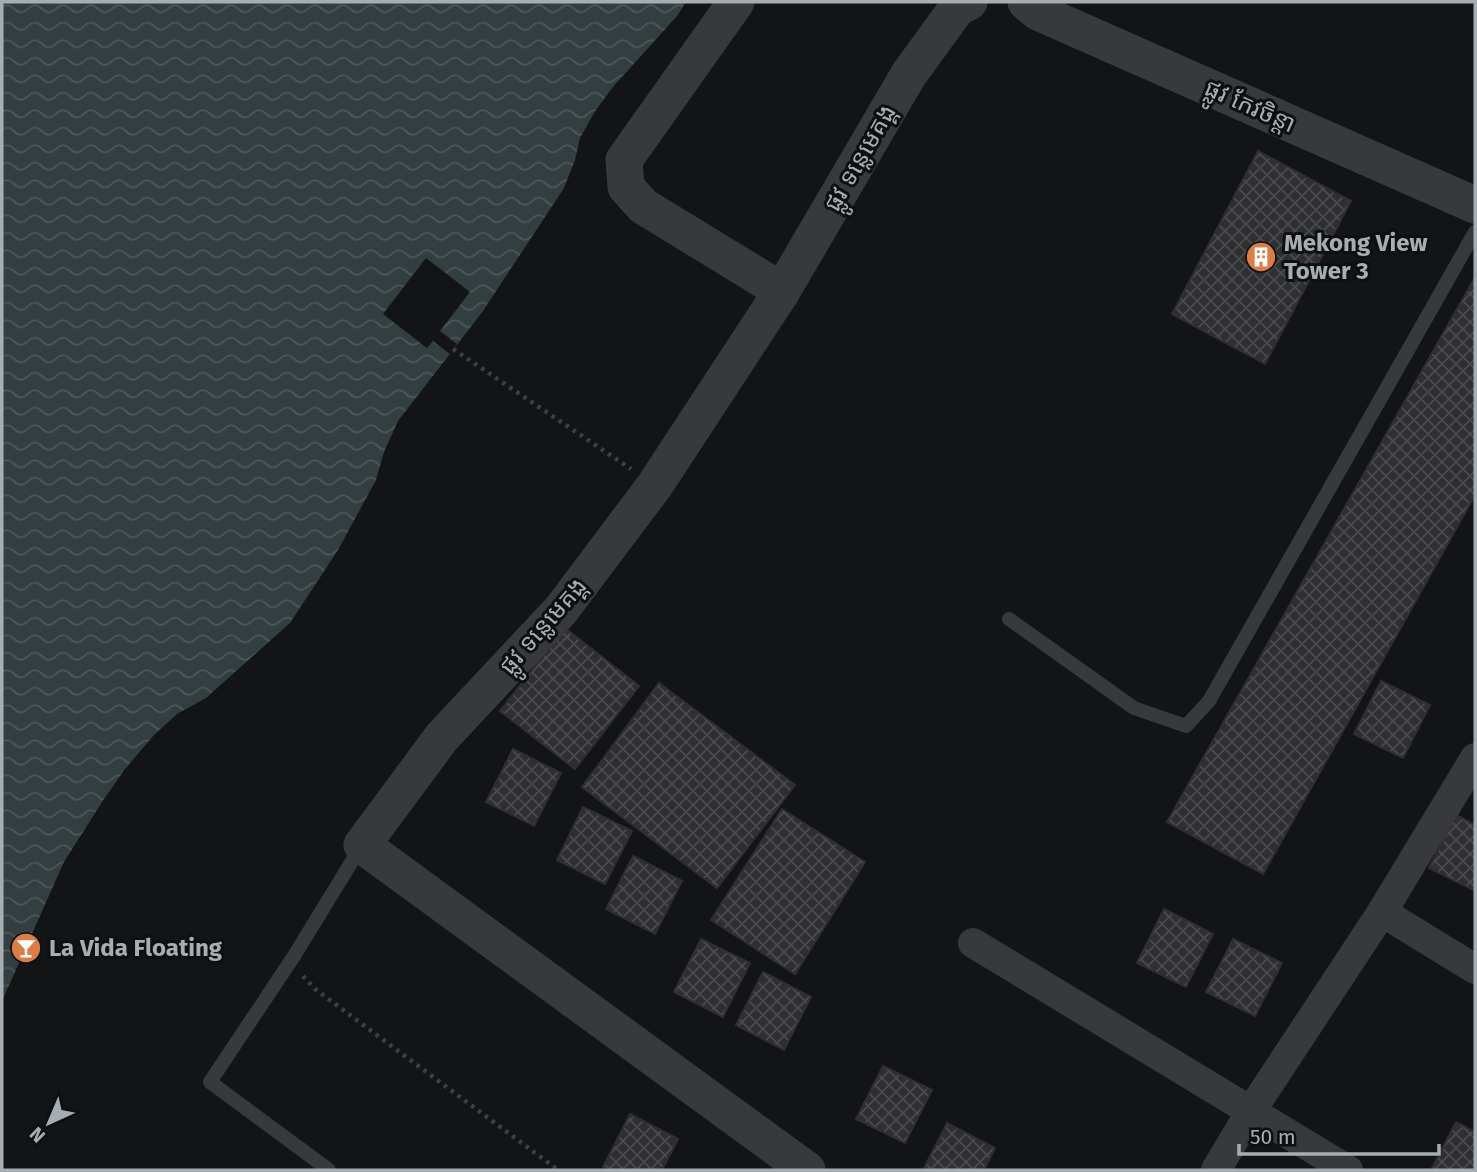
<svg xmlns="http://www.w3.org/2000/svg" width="1477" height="1172" font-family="'Fira Sans','Noto Sans Khmer',sans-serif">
  <defs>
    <pattern id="water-waves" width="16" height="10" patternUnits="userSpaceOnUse" patternTransform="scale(1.75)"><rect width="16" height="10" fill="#323e40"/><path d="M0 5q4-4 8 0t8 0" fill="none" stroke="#4d5759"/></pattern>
    <pattern id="building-cross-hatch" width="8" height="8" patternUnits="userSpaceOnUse" patternTransform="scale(1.75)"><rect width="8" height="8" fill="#2f2f31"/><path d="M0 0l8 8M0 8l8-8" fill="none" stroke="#4a4b4c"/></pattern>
  </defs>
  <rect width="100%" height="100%" fill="#131415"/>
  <polygon fill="url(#water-waves)" points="2,2 686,2 677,16 612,88 594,113 580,138 575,160 564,188 483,311 398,421 384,452 376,480 338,550 290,623 206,698 177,714 154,735 125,769 102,802 64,862 2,1001"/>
  <polygon fill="#131415" points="426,258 470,292 440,331 457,344 450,354 433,341 427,348 383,314"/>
  <g fill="url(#building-cross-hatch)" stroke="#2e2f31" stroke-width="2">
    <polygon points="1258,151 1351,201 1265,364 1172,314"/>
    <polygon points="1475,277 1475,495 1263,874 1167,822"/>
    <polygon points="565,628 639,686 575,769 500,711"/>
    <polygon points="1381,681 1430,705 1403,758 1354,734"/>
    <polygon points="659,683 795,785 717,888 582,787"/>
    <polygon points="513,749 561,773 534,826 486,802"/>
    <polygon points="583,807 632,831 605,884 557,860"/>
    <polygon points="782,809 865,862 795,974 711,920"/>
    <polygon points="1456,815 1475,825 1475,891 1429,868"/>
    <polygon points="633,856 682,881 655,934 606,909"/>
    <polygon points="1164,909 1213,934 1186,987 1137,963"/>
    <polygon points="701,939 750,963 723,1017 674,992"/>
    <polygon points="1233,939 1282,963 1255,1016 1206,992"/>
    <polygon points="763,972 811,997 784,1050 736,1025"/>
    <polygon points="883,1066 932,1090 905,1143 856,1119"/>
    <polygon points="630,1114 678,1139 662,1170 609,1170 603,1167"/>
    <polygon points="1456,1122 1475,1132 1475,1170 1431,1170"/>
    <polygon points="947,1123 995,1148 984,1170 923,1170"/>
  </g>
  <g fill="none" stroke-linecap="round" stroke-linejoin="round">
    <g stroke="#3d4042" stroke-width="4.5" stroke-dasharray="3.5 5" stroke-linecap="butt">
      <polyline points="453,349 631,469"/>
      <polyline points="303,976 315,989 558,1170"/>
    </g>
    <g stroke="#37393b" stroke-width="14">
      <polyline points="1009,619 1134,708 1186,726 1209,701 1475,232"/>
      <polyline points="329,1170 210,1082 294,956 362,845"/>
    </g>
    <g stroke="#37393b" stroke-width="30">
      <polyline points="1382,912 1475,969"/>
      <polyline points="973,943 1348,1170"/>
      <polyline points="1216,1170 1251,1111 1382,912 1475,758"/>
    </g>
    <g stroke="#37393b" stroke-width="37">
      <polyline points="736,2 624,160 626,187 643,206 782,291"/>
      <polyline points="1026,2 1038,12 1475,205"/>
      <polyline points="807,1170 362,845 442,737 561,610 655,485 782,291 909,74 957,8 969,2"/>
    </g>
  </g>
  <defs>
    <g id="building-disc" transform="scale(1.575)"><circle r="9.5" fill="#da7d46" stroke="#0e0f10"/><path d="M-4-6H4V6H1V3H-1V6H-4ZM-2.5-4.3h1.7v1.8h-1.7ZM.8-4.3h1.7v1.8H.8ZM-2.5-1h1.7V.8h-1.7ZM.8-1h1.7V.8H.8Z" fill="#fff"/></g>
    <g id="bar-disc" transform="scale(1.575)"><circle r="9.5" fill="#da7d46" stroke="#0e0f10"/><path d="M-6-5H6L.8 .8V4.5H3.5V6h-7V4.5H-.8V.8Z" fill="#fff"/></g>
  </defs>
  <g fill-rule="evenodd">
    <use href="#building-disc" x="1261" y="257"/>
    <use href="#bar-disc" x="26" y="948"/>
  </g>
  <g text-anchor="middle" stroke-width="6" stroke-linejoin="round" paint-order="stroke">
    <g font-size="24" fill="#a7aeb3" stroke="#0e0f10">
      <text transform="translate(1250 106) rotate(24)" y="8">ផ្លូវ កែវចិន្តា</text>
      <text transform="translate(860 158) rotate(-60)" y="8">ផ្លូវ ទន្លេមេគង្គ</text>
      <text transform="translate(543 626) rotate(-49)" y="8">ផ្លូវ ទន្លេមេគង្គ</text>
    </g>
    <g font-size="24" font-weight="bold" fill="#a7aeb3" stroke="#0e0f10" text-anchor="start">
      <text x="1284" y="251">Mekong View<tspan x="1284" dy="28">Tower 3</tspan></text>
      <text x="49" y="956">La Vida Floating</text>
    </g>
  </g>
  <rect width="1477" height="1172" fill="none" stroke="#a7aeb3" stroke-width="7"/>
  <g transform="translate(49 1123) rotate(224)" stroke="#0e0f10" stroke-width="5" paint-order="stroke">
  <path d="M0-5L12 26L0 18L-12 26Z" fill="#a7aeb3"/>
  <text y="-10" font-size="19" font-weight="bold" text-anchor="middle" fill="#a7aeb3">N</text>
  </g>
  <path d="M1239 1144v10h200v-10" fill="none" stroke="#a7aeb3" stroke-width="3.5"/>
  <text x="1250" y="1144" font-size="21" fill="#a7aeb3" stroke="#0e0f10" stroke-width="5" paint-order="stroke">50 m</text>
</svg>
